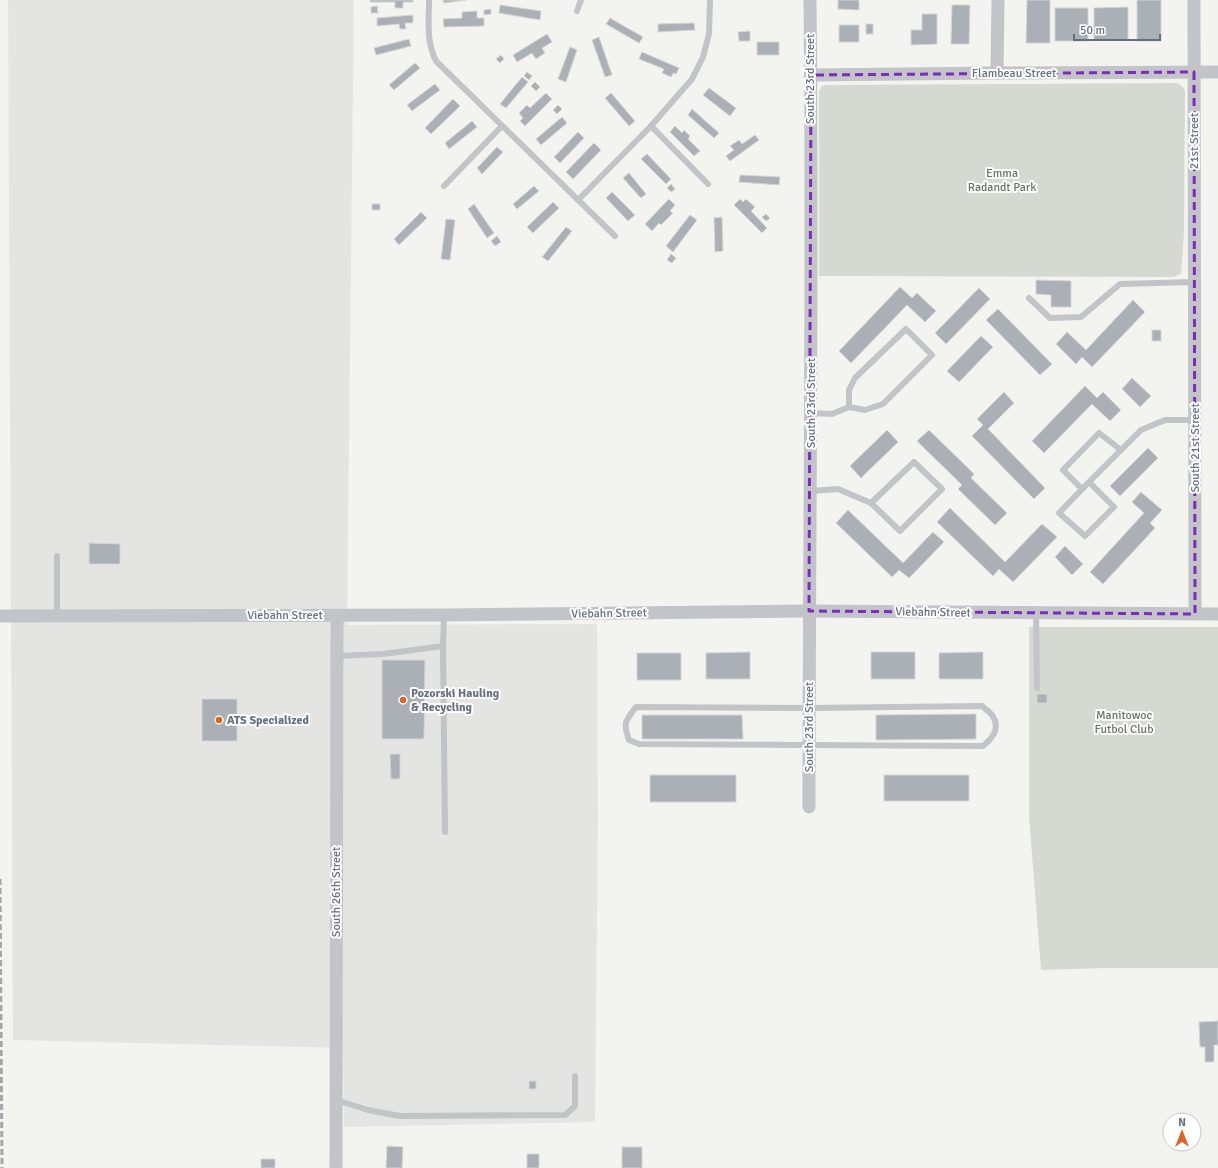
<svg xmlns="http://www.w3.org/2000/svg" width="1218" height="1168" font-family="Signika,sans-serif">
  <rect width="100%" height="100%" fill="#f3f4f0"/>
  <polygon fill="#e4e5e3" points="8,0 354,0 347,625 597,624 598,816 595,1122 344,1127 343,1048 13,1040"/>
  <g fill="#d4dad1">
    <polygon points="1177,83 1182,86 1185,91 1184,232 1182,263 1181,274 1173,277 819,276 819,91 822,86 827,85"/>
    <polygon points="1029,627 1218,627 1218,968 1106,968 1041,970 1029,816"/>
  </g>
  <g fill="#aab0b5" stroke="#d5d5d3">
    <polygon points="370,0 413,0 413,2 403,2 403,8 395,8 395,2 370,2"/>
    <polygon points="443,0 466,0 444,3"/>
    <polygon points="838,0 859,0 859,10 838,9"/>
    <polygon points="1027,0 1050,0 1050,43 1026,43"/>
    <rect x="1137" y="0" width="24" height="41"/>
    <polygon points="500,5 541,11 540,20 499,13"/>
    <polygon points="952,5 970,5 969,44 951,44"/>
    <polygon points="377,6 378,13 371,13 371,7"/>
    <polygon points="1128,7 1128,40 1094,40 1094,8"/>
    <rect x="1055" y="8" width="33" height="33"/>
    <polygon points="491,9 491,14 484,15 484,10"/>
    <polygon points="477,11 477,18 484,18 484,26 444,27 443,19 462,18 462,12"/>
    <polygon points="922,14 937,14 937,44 911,45 911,30 922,30"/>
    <polygon points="413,15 413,23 405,23 406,29 400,29 399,24 377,26 377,18"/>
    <polygon points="610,18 643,37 639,43 606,24"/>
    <polygon points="694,23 695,30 658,32 658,24"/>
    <rect x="866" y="24" width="7" height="10"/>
    <rect x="839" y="25" width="20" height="17"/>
    <polygon points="750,31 750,41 739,41 738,32"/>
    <polygon points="547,34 552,42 542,48 545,53 536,59 532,53 517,62 513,55"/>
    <polygon points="599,37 612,75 605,77 592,40"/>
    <polygon points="409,39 411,46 376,55 374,48"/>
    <rect x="757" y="42" width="22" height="13"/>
    <polygon points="570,47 577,50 566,82 558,79"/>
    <polygon points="642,52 679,68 676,74 673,73 671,77 662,73 664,69 639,59"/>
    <polygon points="501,55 504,59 500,63 496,59"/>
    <polygon points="415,63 420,68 394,90 389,85"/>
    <polygon points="527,72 532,76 529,80 524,76"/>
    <polygon points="522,77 528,82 506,108 500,104"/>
    <polygon points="535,82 540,87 536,91 531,86"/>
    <polygon points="435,84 440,90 412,111 407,105"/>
    <polygon points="709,88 736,108 730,116 703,95"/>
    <polygon points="546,93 552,99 525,126 520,121 523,118 519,113 527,105 530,108"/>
    <polygon points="611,93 635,121 629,126 605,98"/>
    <polygon points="453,99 460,106 431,134 425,128"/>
    <polygon points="558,105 562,109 557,114 553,110"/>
    <polygon points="692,109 719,133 714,138 688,115"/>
    <polygon points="562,117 567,123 541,145 536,139"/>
    <polygon points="472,121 477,127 449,149 445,143"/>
    <polygon points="675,126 682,133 684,130 690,136 688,139 700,151 694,156 670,132"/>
    <polygon points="578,132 584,138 560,163 554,157"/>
    <polygon points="755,135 759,140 730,161 726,156 734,150 730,146 739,140 742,144"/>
    <polygon points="594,143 601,150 573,179 566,172"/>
    <polygon points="497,147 503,152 482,174 477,168"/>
    <polygon points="647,154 671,179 666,184 641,159"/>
    <polygon points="629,173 646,194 641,198 623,178"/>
    <polygon points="740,175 780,177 779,185 739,182"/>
    <polygon points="671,184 675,189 671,192 667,188"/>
    <polygon points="534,186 539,191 517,209 513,204"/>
    <polygon points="612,192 635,215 628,221 606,198"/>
    <polygon points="669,199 675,205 670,211 673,213 661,225 659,223 652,231 645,224"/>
    <polygon points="740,199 743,202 746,199 755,207 751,211 767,228 762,233 734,205"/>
    <polygon points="553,202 559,208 533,233 527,227"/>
    <rect x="372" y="204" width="8" height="6"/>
    <polygon points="474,204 494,233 487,238 468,209"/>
    <polygon points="421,212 427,218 399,245 394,239"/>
    <polygon points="766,214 770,218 766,221 762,217"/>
    <polygon points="690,215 697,220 673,252 666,246"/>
    <polygon points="722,217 723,251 715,252 714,218"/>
    <polygon points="446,219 455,220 450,260 441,259"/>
    <polygon points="566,227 572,231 548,261 542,257"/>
    <polygon points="497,236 501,242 495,246 491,241"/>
    <polygon points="671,254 676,258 672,263 667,260"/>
    <polygon points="1036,280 1071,281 1071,307 1051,307 1051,295 1036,294"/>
    <polygon points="900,287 912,298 917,293 936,311 925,322 907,305 851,363 839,351"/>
    <polygon points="979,288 990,299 946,344 935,333"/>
    <polygon points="1133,300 1145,312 1092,367 1082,357 1076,364 1056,344 1067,332 1086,350"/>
    <polygon points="998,309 1052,364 1040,375 986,320"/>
    <rect x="1152" y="330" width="9" height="11"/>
    <polygon points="981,336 993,347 959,382 947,371"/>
    <polygon points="1132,378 1151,396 1140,407 1122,389"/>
    <polygon points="1085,386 1097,398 1103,392 1121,410 1110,421 1092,404 1044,453 1032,441"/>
    <polygon points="1004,392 1014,403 988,429 1045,488 1034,499 972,436 983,425 977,419"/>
    <polygon points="887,430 898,442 861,478 850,466"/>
    <polygon points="929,430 974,474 971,478 1007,513 995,525 958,489 962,485 917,441"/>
    <polygon points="1148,448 1158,458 1120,496 1110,486"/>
    <polygon points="1141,492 1162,510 1150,523 1155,528 1103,584 1090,572 1144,513 1132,502"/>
    <polygon points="950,508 1005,562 1042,524 1057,537 1013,582 999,569 993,576 937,522"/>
    <polygon points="848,510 903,563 933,532 944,542 909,578 899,570 892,577 836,523"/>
    <polygon points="89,543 120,544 120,564 89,564"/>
    <polygon points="1065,546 1083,564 1072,575 1055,557"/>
    <polygon points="750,652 750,679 706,679 706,653"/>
    <rect x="871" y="652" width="44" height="27"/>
    <polygon points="983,652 983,679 939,679 939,653"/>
    <rect x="637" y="653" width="44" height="27"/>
    <polygon points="382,660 425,660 424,739 382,739"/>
    <rect x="1037" y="694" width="10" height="9"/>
    <rect x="202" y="699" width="35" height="42"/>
    <polygon points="976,714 976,739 876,740 876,715"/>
    <polygon points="642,715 742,715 743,739 642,739"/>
    <polygon points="390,754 400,754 400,779 391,779"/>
    <rect x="650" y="775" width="86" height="27"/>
    <rect x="884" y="775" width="85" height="26"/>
    <polygon points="1218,1021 1218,1045 1214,1045 1214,1062 1205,1062 1205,1047 1200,1047 1199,1022"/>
    <rect x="529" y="1081" width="7" height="8"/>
    <polygon points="387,1146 403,1147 402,1168 386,1168"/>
    <rect x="622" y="1147" width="20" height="21"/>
    <rect x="527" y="1154" width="12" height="14"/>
    <rect x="261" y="1159" width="14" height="9"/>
  </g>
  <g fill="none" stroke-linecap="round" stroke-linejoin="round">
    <g stroke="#c2c4c8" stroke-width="6">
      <path d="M429 0C429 21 426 41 436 61L615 236"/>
      <polyline points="577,11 581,0"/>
      <polyline points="651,126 708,184"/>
      <polyline points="444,186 502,126"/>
      <polyline points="578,200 651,126 692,79 703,57 709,34 710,0"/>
      <polyline points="1029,298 1050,318 1081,317 1120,284 1195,282"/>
      <polyline points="811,413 832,414 849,407 849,390 855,378 906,329 932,355 883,404 865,410 849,407"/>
      <polyline points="1089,482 1114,507 1085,536 1059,513 1089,482 1141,430 1165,420 1195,420"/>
      <polyline points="1082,489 1063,470 1099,433 1121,450"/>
      <polyline points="811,491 838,489 871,503 900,531 942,489 914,462 871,503"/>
      <polyline points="57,556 57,616"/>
      <polyline points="1036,613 1037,688"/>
      <polyline points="444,615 443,646 445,832"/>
      <polyline points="337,656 383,654 443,646"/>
      <path d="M982 706C985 709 990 712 992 715 1001 728 993 738 983 746L639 744 629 740C623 723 625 721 636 707L809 708Z"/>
      <polyline points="336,1100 368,1110 400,1116 565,1115 575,1106 575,1076"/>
    </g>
    <g stroke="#c2c4c8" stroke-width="13">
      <polyline points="1194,0 1195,614"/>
      <polyline points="997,73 998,0"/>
      <polyline points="811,75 997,73 1218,72"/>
      <polyline points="0,616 444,615 809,611 1218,614"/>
      <path d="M809 807C809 538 813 269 810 0"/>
      <polyline points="336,1168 337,615"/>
    </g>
    <polyline stroke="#a2a6ac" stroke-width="3" stroke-dasharray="6 3" stroke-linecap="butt" points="0,879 2,1168"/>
  </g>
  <path fill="none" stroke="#7b2cbf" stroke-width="3" stroke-dasharray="8 5" stroke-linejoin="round" d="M1194 72 1195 614 809 611 811 75Z"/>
  <g fill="#db6528" stroke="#fff" stroke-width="1.5">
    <circle cx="403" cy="700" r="4"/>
    <circle cx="219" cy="720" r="4"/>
  </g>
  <g text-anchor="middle" stroke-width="4" stroke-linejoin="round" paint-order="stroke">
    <g font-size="12" fill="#647080" stroke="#fff">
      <text x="1014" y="77">Flambeau Street</text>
      <text transform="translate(810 79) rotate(-90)" y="4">South 23rd Street</text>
      <text transform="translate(1194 141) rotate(-90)" y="4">21st Street</text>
      <text transform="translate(811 403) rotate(-90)" y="4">South 23rd Street</text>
      <text transform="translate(1195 448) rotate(-90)" y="4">South 21st Street</text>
      <text transform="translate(933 612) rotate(1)" y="4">Viebahn Street</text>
      <text transform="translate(609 613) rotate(-1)" y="4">Viebahn Street</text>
      <text x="285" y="619">Viebahn Street</text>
      <text transform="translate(809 727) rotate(-90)" y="4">South 23rd Street</text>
      <text transform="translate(336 892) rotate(-90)" y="4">South 26th Street</text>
    </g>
    <g font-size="12" fill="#647762" stroke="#fff">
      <text x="1002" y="177">Emma<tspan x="1002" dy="14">Radandt Park</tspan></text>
      <text x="1124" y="719">Manitowoc<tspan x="1124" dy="14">Futbol Club</tspan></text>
    </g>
    <g font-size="12" font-weight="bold" fill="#647080" stroke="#fff" text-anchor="start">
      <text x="411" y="697">Pozorski Hauling<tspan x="411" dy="14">&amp; Recycling</tspan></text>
      <text x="227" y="724">ATS Specialized</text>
    </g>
  </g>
  <g transform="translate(1182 1132)"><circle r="19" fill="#ffffff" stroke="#c1c6cc"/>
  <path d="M0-3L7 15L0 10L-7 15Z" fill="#db6528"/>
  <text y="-6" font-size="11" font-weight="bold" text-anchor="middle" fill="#647080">N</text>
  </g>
  <path d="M1074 34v6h86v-6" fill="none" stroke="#647080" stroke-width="2"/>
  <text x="1080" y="34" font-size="12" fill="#647080" stroke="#ffffff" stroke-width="3" paint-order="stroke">50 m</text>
</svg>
